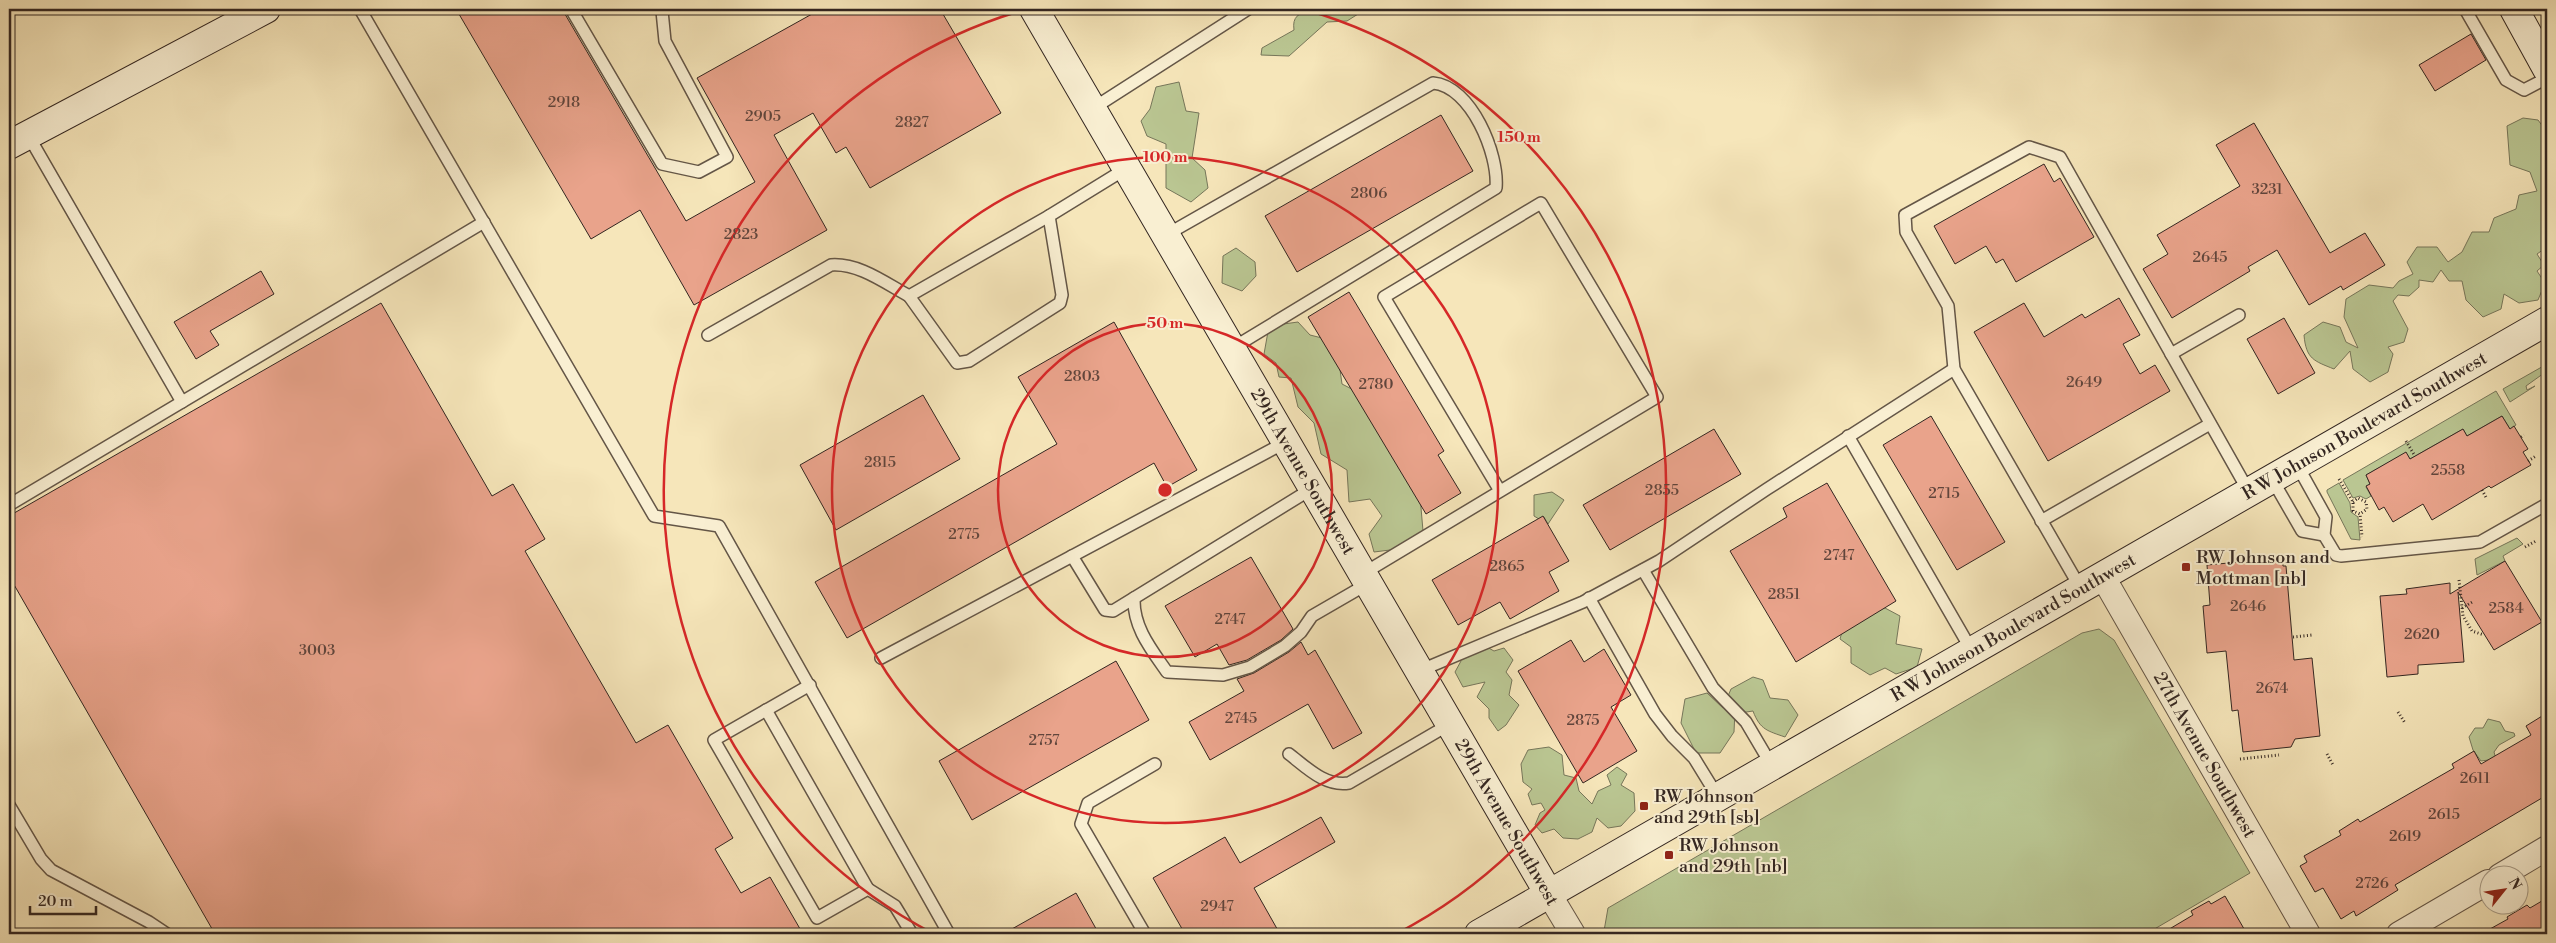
<svg xmlns="http://www.w3.org/2000/svg" width="2556" height="943" font-family="'Libre Bodoni',serif">
  <rect width="100%" height="100%" fill="#f6e6ba"/>
  <filter id="stains"><feTurbulence type="fractalNoise" baseFrequency=".004" numOctaves="4"/><feColorMatrix values="0 0 0 0 .2 0 0 0 0 .09 0 0 0 0 .02 0 0 0 .5 -.17"/></filter>
  <radialGradient id="worn" r=".72"><stop offset=".6" stop-color="#630" stop-opacity="0"/><stop offset="1" stop-color="#630" stop-opacity=".3"/></radialGradient>
  <g fill="#bac692" stroke="#76765a">
    <path d="M1310 9H1366L1347 21 1327 22 1289 56 1261 55 1262 48 1294 30C1292 16 1299 14 1310 9Z"/>
    <polygon points="1179,82 1186,111 1199,113 1192,158 1205,170 1208,188 1191,202 1166,188 1166,144 1147,136 1141,121 1150,109 1156,87"/>
    <path d="M2523 118 2538 120 2547 132V228L2545 235 2547 247 2537 254 2544 265 2537 271 2545 283 2538 300 2519 303 2504 294 2501 309 2483 317 2466 300 2462 281H2449L2441 270 2433 282 2419 280V287L2409 296 2398 295 2393 301 2408 329 2404 342 2388 347 2393 354 2388 372 2370 382 2353 369 2350 351 2334 369C2314 361 2306 359 2304 335L2323 322 2340 327 2346 342 2358 348 2344 317 2346 299 2369 285 2393 288 2399 281 2413 274 2407 262 2417 247H2437L2448 262 2462 252 2472 232H2489L2494 218 2516 209 2519 195 2537 191 2530 172 2510 165 2507 126Z"/>
    <polygon points="1236,248 1255,262 1256,276 1242,291 1222,283 1223,256"/>
    <polygon points="1298,322 1310,335 1322,338 1337,348 1342,384 1371,399 1420,496 1423,531 1406,548 1374,552 1369,534 1382,516 1370,499 1349,502 1347,470 1321,454 1314,423 1298,407 1291,378 1279,377 1276,363 1264,354 1269,326"/>
    <polygon points="2547,364 2547,371 2526,386 2527,390 2535,386 2510,402 2503,389"/>
    <polygon points="2496,391 2516,425 2510,429 2502,416 2467,436 2463,429 2410,459 2406,453 2366,475 2370,484 2366,487 2371,496 2366,499 2360,496 2353,498 2343,480"/>
    <polygon points="2339,483 2350,503 2351,512 2358,517 2360,540 2351,539 2327,492 2327,490"/>
    <polygon points="1552,492 1564,500 1548,524 1544,517 1539,519 1534,516 1534,495"/>
    <polygon points="2517,538 2523,544 2503,556 2505,561 2477,575 2475,559"/>
    <polygon points="1885,608 1900,616 1896,644 1922,649 1917,667 1896,674 1885,668 1870,675 1851,663 1851,647 1840,639 1846,618"/>
    <polygon points="2099,629 2114,640 2250,873 2146,934 1606,934 1604,931 1608,908 2082,633"/>
    <polygon points="1485,646 1494,651 1504,648 1513,660 1506,672 1512,680 1509,695 1519,705 1506,725 1498,731 1489,718 1489,709 1477,697 1485,682 1463,687 1455,672 1461,661 1459,656"/>
    <path d="M1753 677 1763 680 1770 698 1788 700 1798 715 1785 737C1768 731 1760 730 1753 711L1740 713 1735 710 1734 732 1720 753H1696L1681 723 1685 699 1707 693 1723 708 1731 689Z"/>
    <polygon points="2488,719 2500,722 2505,731 2514,733 2515,736 2499,745 2494,752 2496,759 2481,761 2473,750 2469,737 2475,728 2483,728"/>
    <polygon points="1549,747 1562,755 1564,775 1576,778 1579,791 1592,804 1598,791 1611,785 1607,775 1617,767 1627,774 1621,785 1634,793 1635,811 1621,826 1608,828 1597,818 1592,832 1578,839 1563,838 1554,829 1542,833 1535,825 1540,813 1545,810 1541,803 1532,805 1528,794 1532,789 1523,782 1521,764 1528,750"/>
  </g>
  <g fill="#e9a38b" stroke="#332621">
    <polygon points="456,9 562,9 686,221 755,182 697,78 821,9 940,9 1001,113 870,188 846,147 836,153 813,113 774,135 827,230 694,305 640,210 591,239"/>
    <polygon points="2471,34 2486,60 2435,91 2419,65"/>
    <polygon points="1441,115 1473,171 1297,272 1265,216"/>
    <polygon points="2254,123 2330,253 2365,233 2385,265 2343,290 2341,286 2309,305 2277,250 2248,267 2250,271 2172,318 2143,269 2168,254 2157,235 2240,186 2216,145"/>
    <polygon points="2044,164 2054,182 2060,178 2094,237 2016,282 2003,259 1996,263 1986,246 1955,264 1934,226"/>
    <polygon points="261,271 274,294 210,331 219,345 196,359 174,322"/>
    <polygon points="1349,292 1444,451 1438,455 1461,493 1426,514 1308,317"/>
    <polygon points="2119,298 2140,335 2123,344 2140,374 2155,365 2170,391 2048,461 1974,332 2024,303 2044,337 2082,314 2085,318"/>
    <polygon points="381,303 492,496 513,484 545,539 525,551 636,743 668,725 733,838 715,849 741,893 770,877 803,934 215,934 9,576 9,516"/>
    <polygon points="2284,318 2315,373 2278,394 2247,339"/>
    <polygon points="1114,322 1197,470 1167,487 1154,463 847,638 815,582 1057,444 1018,377"/>
    <polygon points="923,395 960,459 836,530 800,465"/>
    <polygon points="1931,416 2005,542 1957,570 1883,445"/>
    <polygon points="2502,416 2510,429 2514,426 2528,449 2523,452 2531,465 2491,488 2489,486 2432,520 2423,504 2393,522 2384,507 2379,510 2366,486 2370,484 2366,475 2406,452 2410,459 2463,429 2467,436"/>
    <polygon points="1714,429 1741,474 1610,550 1583,505"/>
    <polygon points="1827,483 1896,601 1796,662 1730,551 1787,517 1783,508"/>
    <polygon points="1543,516 1569,561 1549,572 1559,591 1510,619 1500,602 1458,625 1432,580"/>
    <polygon points="1251,557 1293,629 1281,640 1247,660 1229,665 1217,644 1195,657 1165,606"/>
    <polygon points="2282,558 2283,566 2286,566 2294,660 2312,658 2320,736 2295,739 2291,747 2243,752 2238,710 2232,711 2226,651 2207,653 2203,606 2210,605 2207,565"/>
    <polygon points="2505,561 2542,622 2494,650 2458,592 2464,662 2418,665 2418,674 2387,677 2380,596 2407,594 2406,589 2450,583 2450,594"/>
    <polygon points="1571,640 1584,662 1604,649 1631,695 1611,707 1637,751 1583,783 1518,671"/>
    <polygon points="1301,642 1308,655 1315,650 1362,733 1333,749 1308,704 1210,760 1189,722 1244,691 1237,679 1254,673 1289,652"/>
    <polygon points="1116,661 1149,720 972,820 939,761"/>
    <polygon points="2547,713 2547,795 2395,885 2398,890 2356,916 2354,911 2341,919 2323,888 2315,892 2300,866 2307,862 2304,856 2341,835 2339,831 2358,819 2360,822 2454,768 2452,764 2474,751 2481,764 2531,735 2526,726"/>
    <polygon points="1321,817 1335,842 1254,888 1280,934 1185,934 1153,878 1225,837 1240,863"/>
    <polygon points="1076,893 1099,934 1003,934"/>
    <polygon points="2225,896 2247,934 2161,934 2193,915 2191,911 2209,901 2211,904"/>
    <polygon points="2547,898 2547,934 2481,934 2508,919 2507,917 2527,905 2530,908"/>
  </g>
  <g fill="none" stroke-linecap="round" stroke-linejoin="round">
    <g stroke="#645647" stroke-width="14">
      <g id="lane">
        <polyline points="360,9 654,516 719,526 949,934"/>
        <polyline points="571,9 662,164 699,172 727,157 665,41 662,11 665,9"/>
        <polyline points="2465,9 2506,80 2524,90 2547,78"/>
        <polyline points="1092,109 1248,9"/>
        <polyline points="28,135 182,402"/>
        <path d="M1166 235 1433 83C1471 86 1499 154 1496 188L1231 349"/>
        <polyline points="909,296 957,363 969,361 1060,303 1062,295 1049,216"/>
        <path d="M708 335 831 265C859 263 885 283 909 296L1049 216 1127 168"/>
        <polyline points="2171,354 2239,315"/>
        <polyline points="1848,436 1972,651"/>
        <polyline points="2297,465 2326,517 2324,535 2336,555 2341,556 2480,542 2547,504"/>
        <polyline points="2272,479 2302,531 2324,535"/>
        <polyline points="9,505 484,222"/>
        <polyline points="2041,521 2210,424"/>
        <polyline points="1072,556 1105,610 1113,611 1313,488"/>
        <polyline points="1643,570 1713,688 1746,722 1772,766"/>
        <polyline points="1364,573 1657,397 1541,203 1384,297 1500,491"/>
        <polyline points="2081,589 1954,369 1948,306 1906,232 1905,215 2029,147 2060,157 2249,492"/>
        <path d="M1134 598C1133 627 1151 649 1167 672L1223 675 1250 667 1285 646 1301 632 1312 616 1369 583"/>
        <polyline points="1589,598 1655,714 1672,736 1694,758 1718,797"/>
        <polyline points="881,658 1286,442"/>
        <polyline points="1419,671 1583,602 1659,561 1767,489 1954,369"/>
        <polyline points="810,685 714,740 817,918 868,889 895,906 912,934"/>
        <polyline points="766,710 868,889"/>
        <path d="M1289 754C1306 767 1325 787 1349 783L1450 724"/>
        <polyline points="9,805 41,859 51,870 149,922 167,934"/>
        <polyline points="1145,934 1081,824 1088,803 1155,764"/>
      </g>
    </g>
    <g stroke="#645647" stroke-width="26">
      <g id="street">
        <path id="s1" d="M2103 577 2308 934"/>
        <polyline points="2500,876 2547,848"/>
        <polyline points="1549,894 1573,934"/>
        <polyline points="2399,934 2488,882"/>
      </g>
    </g>
    <g stroke="#332621" stroke-width="30">
      <g id="secondary">
        <path id="s2" d="M1034 9 1549 894"/>
        <polyline points="2514,9 2547,69"/>
        <polyline points="9,145 266,9"/>
        <path id="s3" d="M1479 934 2547 321"/>
      </g>
    </g>
    <g stroke="#332621" stroke-width="3" stroke-dasharray="1 2.5" stroke-linecap="butt">
      <polyline points="2521,437 2524,435"/>
      <polyline points="2406,441 2415,456"/>
      <polyline points="2528,461 2536,456"/>
      <polyline points="2339,479 2353,502 2353,511 2360,514 2362,537"/>
      <polyline points="2482,490 2487,499"/>
      <polyline points="2353,502 2358,498 2366,502 2367,509 2360,514"/>
      <polyline points="2525,547 2536,541"/>
      <polyline points="2459,580 2463,616 2472,631 2484,635"/>
      <polyline points="2462,608 2474,601"/>
      <polyline points="2293,637 2312,635"/>
      <polyline points="2398,712 2405,723"/>
      <polyline points="2327,754 2333,765"/>
      <polyline points="2240,759 2279,755"/>
    </g>
    <use href="#lane" stroke="#f9efd2" stroke-width="11"/>
    <use href="#street" stroke="#f9efd2" stroke-width="24"/>
    <use href="#secondary" stroke="#f9efd2" stroke-width="28"/>
  </g>
  <g fill="none" stroke="#d62828" stroke-width="2.5">
    <circle cx="1165" cy="490" r="167"/>
    <circle cx="1165" cy="490" r="333"/>
    <path d="M934 934A500 500 0 0 1 1027 9M1303 9A500 500 0 0 1 1396 934"/>
  </g>
  <g fill="#8f2418" stroke="#f9efd2" stroke-width="2">
    <rect x="2181" y="562" width="10" height="10" rx="2.5"/>
    <rect x="1639" y="801" width="10" height="10" rx="2.5"/>
    <rect x="1664" y="850" width="10" height="10" rx="2.5"/>
  </g>
  <g text-anchor="middle" stroke-width="4" stroke-linejoin="round" paint-order="stroke">
    <g font-size="15" fill="#60453c">
      <text x="564" y="107">2918</text>
      <text x="763" y="121">2905</text>
      <text x="912" y="127">2827</text>
      <text x="2267" y="194">3231</text>
      <text x="1369" y="198">2806</text>
      <text x="741" y="239">2823</text>
      <text x="2210" y="262">2645</text>
      <text x="1082" y="381">2803</text>
      <text x="2084" y="387">2649</text>
      <text x="1376" y="389">2780</text>
      <text x="880" y="467">2815</text>
      <text x="2448" y="475">2558</text>
      <text x="1662" y="495">2855</text>
      <text x="1944" y="498">2715</text>
      <text x="964" y="539">2775</text>
      <text x="1839" y="560">2747</text>
      <text x="1507" y="571">2865</text>
      <text x="1784" y="599">2851</text>
      <text x="2248" y="611">2646</text>
      <text x="2506" y="613">2584</text>
      <text x="1230" y="624">2747</text>
      <text x="2422" y="639">2620</text>
      <text x="317" y="655">3003</text>
      <text x="2272" y="693">2674</text>
      <text x="1241" y="723">2745</text>
      <text x="1583" y="725">2875</text>
      <text x="1044" y="745">2757</text>
      <text x="2475" y="783">2611</text>
      <text x="2444" y="819">2615</text>
      <text x="2405" y="841">2619</text>
      <text x="2372" y="888">2726</text>
      <text x="1217" y="911">2947</text>
    </g>
    <g font-size="18" fill="#332621" stroke="#f9efd2">
      <text dy="6" stroke="none"><textPath href="#s3" startOffset="1021">R W Johnson Boulevard Southwest</textPath></text>
      <text dy="6" stroke="none"><textPath href="#s2" startOffset="535">29th Avenue Southwest</textPath></text>
      <text dy="6" stroke="none"><textPath href="#s3" startOffset="616">R W Johnson Boulevard Southwest</textPath></text>
      <text dy="6" stroke="none"><textPath href="#s1" startOffset="205">27th Avenue Southwest</textPath></text>
      <text transform="translate(1507 822) rotate(60)" y="6">29th Avenue Southwest</text>
    </g>
    <g font-size="18" fill="#332621" stroke="#f9efd2" text-anchor="start">
      <text x="2196" y="563">RW Johnson and<tspan x="2196" dy="21">Mottman [nb]</tspan></text>
      <text x="1654" y="802">RW Johnson<tspan x="1654" dy="21">and 29th [sb]</tspan></text>
      <text x="1679" y="851">RW Johnson<tspan x="1679" dy="21">and 29th [nb]</tspan></text>
    </g>
  </g>
  <circle cx="1165" cy="490" r="8" fill="#d62828" stroke="#f9efd2" stroke-width="2.5"/>
  <g font-size="15" text-anchor="middle" font-weight="bold" fill="#d62828" stroke="#f9efd2" stroke-width="4" stroke-linejoin="round" paint-order="stroke">
    <text x="1519" y="142">150 m</text>
    <text x="1165" y="162">100 m</text>
    <text x="1165" y="328">50 m</text>
  </g>
  <rect width="2556" height="943" fill="none" stroke="#f6e6ba" stroke-width="30"/>
  <rect x="10" y="10" width="2536" height="923" fill="none" stroke="#332621" stroke-width="2.5"/>
  <rect x="15" y="15" width="2526" height="913" fill="none" stroke="#332621"/>
  <g transform="translate(2504 890) rotate(60)"><circle r="24" fill="#f9efd2" stroke="#aa9f8b"/>
  <path d="M0-4L9 19L0 12L-9 19Z" fill="#8f2418"/>
  <text y="-8" font-size="14" font-weight="bold" text-anchor="middle" fill="#332621">N</text>
  </g>
  <path d="M30 906v8h66v-8" fill="none" stroke="#332621" stroke-width="2.5"/>
  <text x="38" y="906" font-size="15" fill="#332621" stroke="#f9efd2" stroke-width="4" paint-order="stroke">20 m</text>
  <rect width="100%" height="100%" filter="url(#stains)"/>
  <rect width="100%" height="100%" fill="url(#worn)"/>
</svg>
